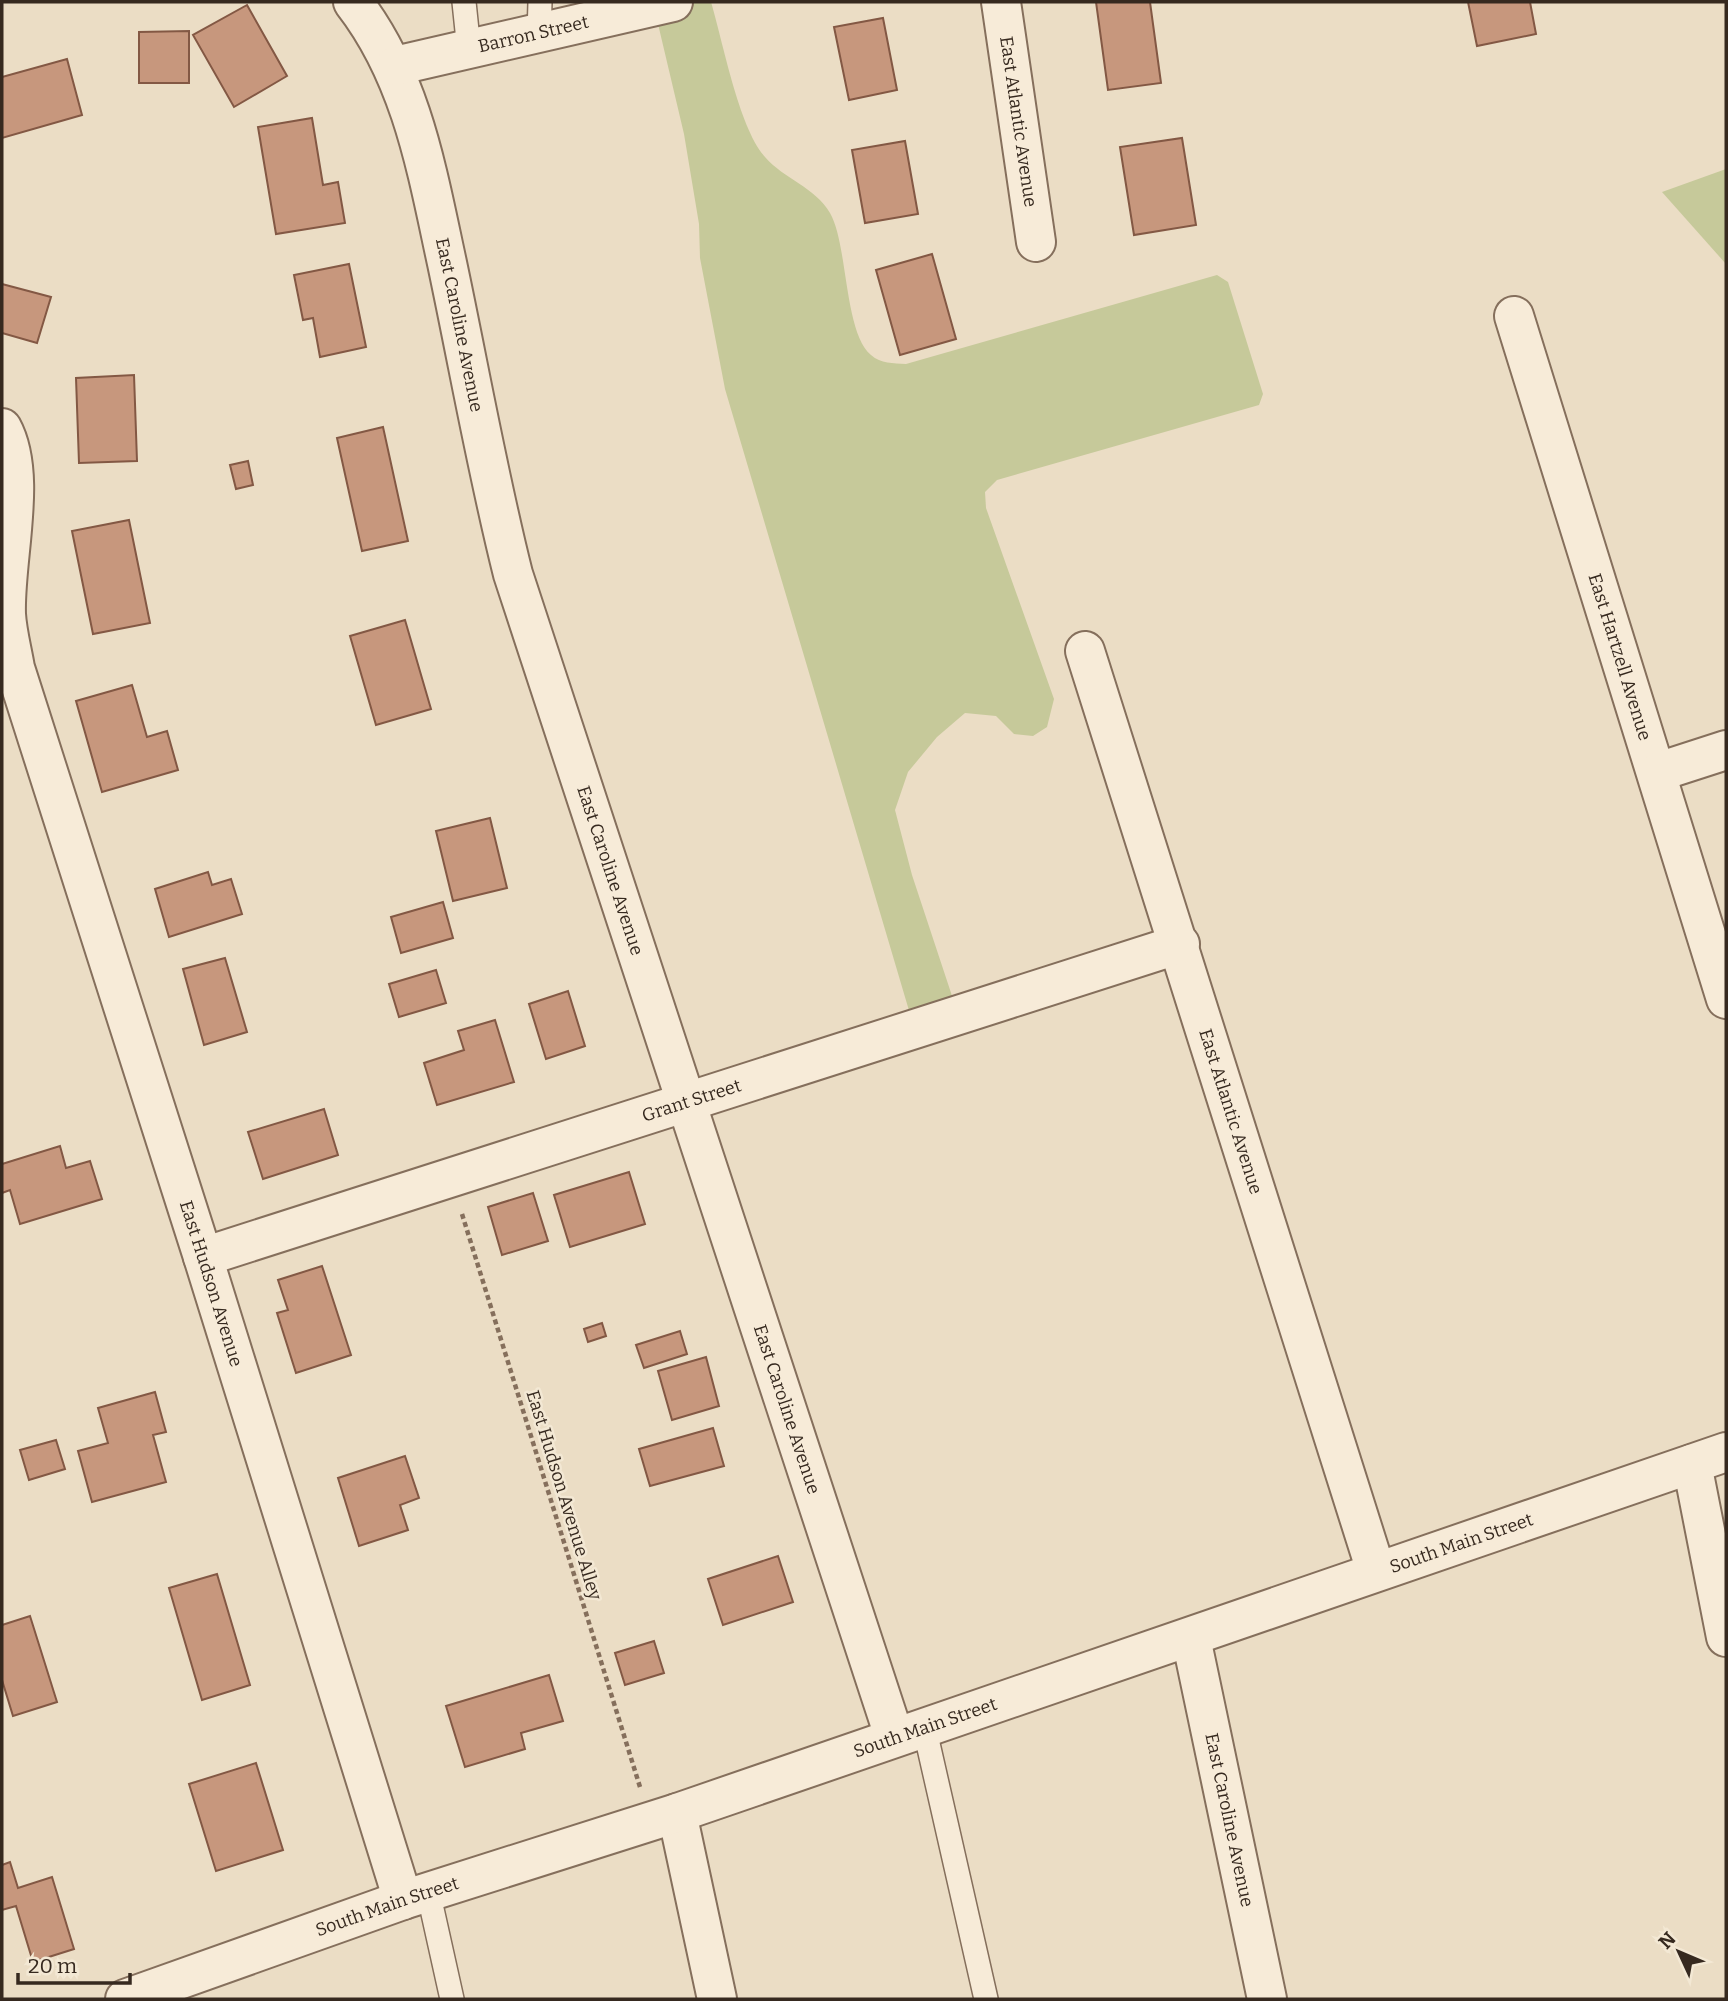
<svg xmlns="http://www.w3.org/2000/svg" width="1728" height="2001" font-family="Bitter,serif">
  <rect width="100%" height="100%" fill="#ebddc5"/>
  <g fill="#c6c99a">
    <path d="M674 2H711C723 42 739 128 765 157 784 179 815 187 830 213 848 244 844 333 871 355 881 364 893 363 906 364L1217 275 1228 282 1263 394 1259 405 997 480 985 492 986 508 1054 699 1047 727 1033 736 1014 734 996 716 965 713 937 737 908 772 895 810 912 875 956 1008 913 1024 725 389 700 258 699 224 684 134 654 7Z"/>
    <polygon points="1726,169 1726,264 1662,192"/>
  </g>
  <g fill="#c7977d" stroke="#835844" stroke-width="2">
    <polygon points="1096,2 1150,2 1161,83 1108,90"/>
    <polygon points="1468,2 1530,2 1536,34 1477,46"/>
    <polygon points="247,5 287,76 234,107 193,35"/>
    <polygon points="883,18 897,90 849,100 834,27"/>
    <polygon points="189,31 189,83 139,83 139,32"/>
    <polygon points="67,59 82,115 2,138 2,77"/>
    <polygon points="312,118 323,185 338,182 345,223 276,234 258,127"/>
    <polygon points="1182,138 1196,225 1134,235 1120,147"/>
    <polygon points="905,141 918,214 865,223 852,150"/>
    <polygon points="932,254 956,339 900,355 876,270"/>
    <polygon points="349,264 366,347 320,357 313,318 303,320 294,275"/>
    <polygon points="2,284 51,297 37,343 2,333"/>
    <polygon points="134,375 137,461 79,463 76,378"/>
    <polygon points="383,427 408,541 362,551 337,438"/>
    <polygon points="248,461 253,485 236,489 230,465"/>
    <polygon points="129,520 150,623 93,634 72,531"/>
    <polygon points="405,620 431,709 376,725 350,636"/>
    <polygon points="132,685 147,737 167,731 178,770 102,792 76,701"/>
    <polygon points="490,818 507,888 453,901 436,831"/>
    <polygon points="208,872 212,885 231,879 242,914 169,937 155,889"/>
    <polygon points="443,902 453,938 401,953 391,917"/>
    <polygon points="225,958 247,1032 204,1045 183,969"/>
    <polygon points="436,970 446,1003 399,1017 389,984"/>
    <polygon points="568,991 585,1046 546,1059 529,1004"/>
    <polygon points="495,1020 514,1082 437,1105 424,1063 464,1050 458,1031"/>
    <polygon points="324,1109 338,1155 263,1179 248,1132"/>
    <polygon points="60,1146 66,1168 90,1161 102,1199 20,1224 10,1190 2,1193 2,1164"/>
    <polygon points="629,1172 645,1224 570,1247 554,1195"/>
    <polygon points="533,1193 548,1241 502,1255 488,1207"/>
    <polygon points="322,1266 351,1355 296,1373 277,1313 288,1310 278,1280"/>
    <polygon points="602,1323 606,1336 588,1342 584,1329"/>
    <polygon points="680,1331 687,1354 644,1368 636,1345"/>
    <polygon points="706,1357 719,1406 672,1420 658,1371"/>
    <polygon points="155,1392 166,1432 153,1435 166,1482 92,1502 78,1451 108,1443 98,1408"/>
    <polygon points="713,1428 724,1466 650,1486 639,1449"/>
    <polygon points="56,1440 65,1469 29,1480 20,1450"/>
    <polygon points="405,1456 419,1498 400,1505 408,1530 359,1546 338,1478"/>
    <polygon points="778,1556 793,1602 723,1625 708,1579"/>
    <polygon points="217,1574 250,1685 202,1700 169,1588"/>
    <polygon points="30,1616 57,1702 13,1716 2,1680 2,1625"/>
    <polygon points="654,1641 664,1673 625,1685 615,1653"/>
    <polygon points="549,1675 563,1721 521,1733 525,1749 465,1767 446,1706"/>
    <polygon points="256,1763 283,1850 216,1871 189,1784"/>
    <polygon points="10,1862 18,1888 52,1877 74,1949 33,1962 16,1906 2,1910 2,1865"/>
  </g>
  <g fill="none" stroke-linecap="round" stroke-linejoin="round">
    <g stroke="#856f5c" stroke-width="26">
      <g id="lane">
        <polyline points="464,2 469,50"/>
        <polyline points="539,35 540,2"/>
        <polyline points="924,1726 986,1999"/>
        <polyline points="428,1891 452,1999"/>
      </g>
    </g>
    <g stroke="#856f5c" stroke-width="42">
      <g id="street">
        <path id="s1" d="M353 2C412 78 427 171 447 263 469 367 487 471 513 574L894 1736"/>
        <path id="s2" d="M1001 2 1036 242"/>
        <path id="s3" d="M395 66 673 2"/>
        <path id="s4" d="M1514 316 1726 999"/>
        <path id="s5" d="M2 428C28 475 4 560 6 614 7 632 12 650 15 668L203 1257 403 1900"/>
        <path id="s6" d="M1085 651 1376 1571"/>
        <polyline points="1658,772 1726,750"/>
        <path id="s7" d="M203 1257 1180 944"/>
        <polyline points="1692,1464 1726,1637"/>
        <path id="s8" d="M1191 1638 1267 1999"/>
        <polyline points="677,1813 717,1999"/>
        <path id="s9" d="M125 1999 403 1900 677 1813 1726 1452"/>
      </g>
    </g>
    <polyline stroke="#856f5c" stroke-width="4.5" stroke-dasharray="5 3.5" stroke-linecap="butt" points="462,1214 640,1787"/>
    <use href="#lane" stroke="#f7ebd8" stroke-width="23"/>
    <use href="#street" stroke="#f7ebd8" stroke-width="38"/>
  </g>
  <g text-anchor="middle" stroke-width="5" stroke-linejoin="round" paint-order="stroke">
    <g font-size="18" fill="#36291f" stroke="#f3e8d4">
      <text dy="6" stroke="none"><textPath href="#s3" startOffset="142">Barron Street</textPath></text>
      <text dy="6" stroke="none"><textPath href="#s2" startOffset="121">East Atlantic Avenue</textPath></text>
      <text dy="6" stroke="none"><textPath href="#s1" startOffset="343">East Caroline Avenue</textPath></text>
      <text dy="6" stroke="none"><textPath href="#s4" startOffset="357">East Hartzell Avenue</textPath></text>
      <text dy="6" stroke="none"><textPath href="#s1" startOffset="910">East Caroline Avenue</textPath></text>
      <text dy="6" stroke="none"><textPath href="#s7" startOffset="513">Grant Street</textPath></text>
      <text dy="6" stroke="none"><textPath href="#s6" startOffset="483">East Atlantic Avenue</textPath></text>
      <text dy="6" stroke="none"><textPath href="#s5" startOffset="889">East Hudson Avenue</textPath></text>
      <text dy="6" stroke="none"><textPath href="#s1" startOffset="1477">East Caroline Avenue</textPath></text>
      <text transform="translate(564 1495) rotate(73)" y="6">East Hudson Avenue Alley</text>
      <text dy="6" stroke="none"><textPath href="#s9" startOffset="1412">South Main Street</textPath></text>
      <text dy="6" stroke="none"><textPath href="#s9" startOffset="845">South Main Street</textPath></text>
      <text dy="6" stroke="none"><textPath href="#s8" startOffset="186">East Caroline Avenue</textPath></text>
      <text dy="6" stroke="none"><textPath href="#s9" startOffset="278">South Main Street</textPath></text>
    </g>
  </g>
  <rect width="1728" height="2001" fill="none" stroke="#36291f" stroke-width="7"/>
  <g transform="translate(1679 1952) rotate(314)" stroke="#f3e8d4" stroke-width="5" paint-order="stroke">
  <path d="M0-5L12 26L0 18L-12 26Z" fill="#36291f"/>
  <text y="-10" font-size="19" font-weight="bold" text-anchor="middle" fill="#36291f">N</text>
  </g>
  <path d="M18 1973v10h112v-10" fill="none" stroke="#36291f" stroke-width="3.5"/>
  <text x="28" y="1973" font-size="21" fill="#36291f" stroke="#f3e8d4" stroke-width="5" paint-order="stroke">20 m</text>
</svg>
